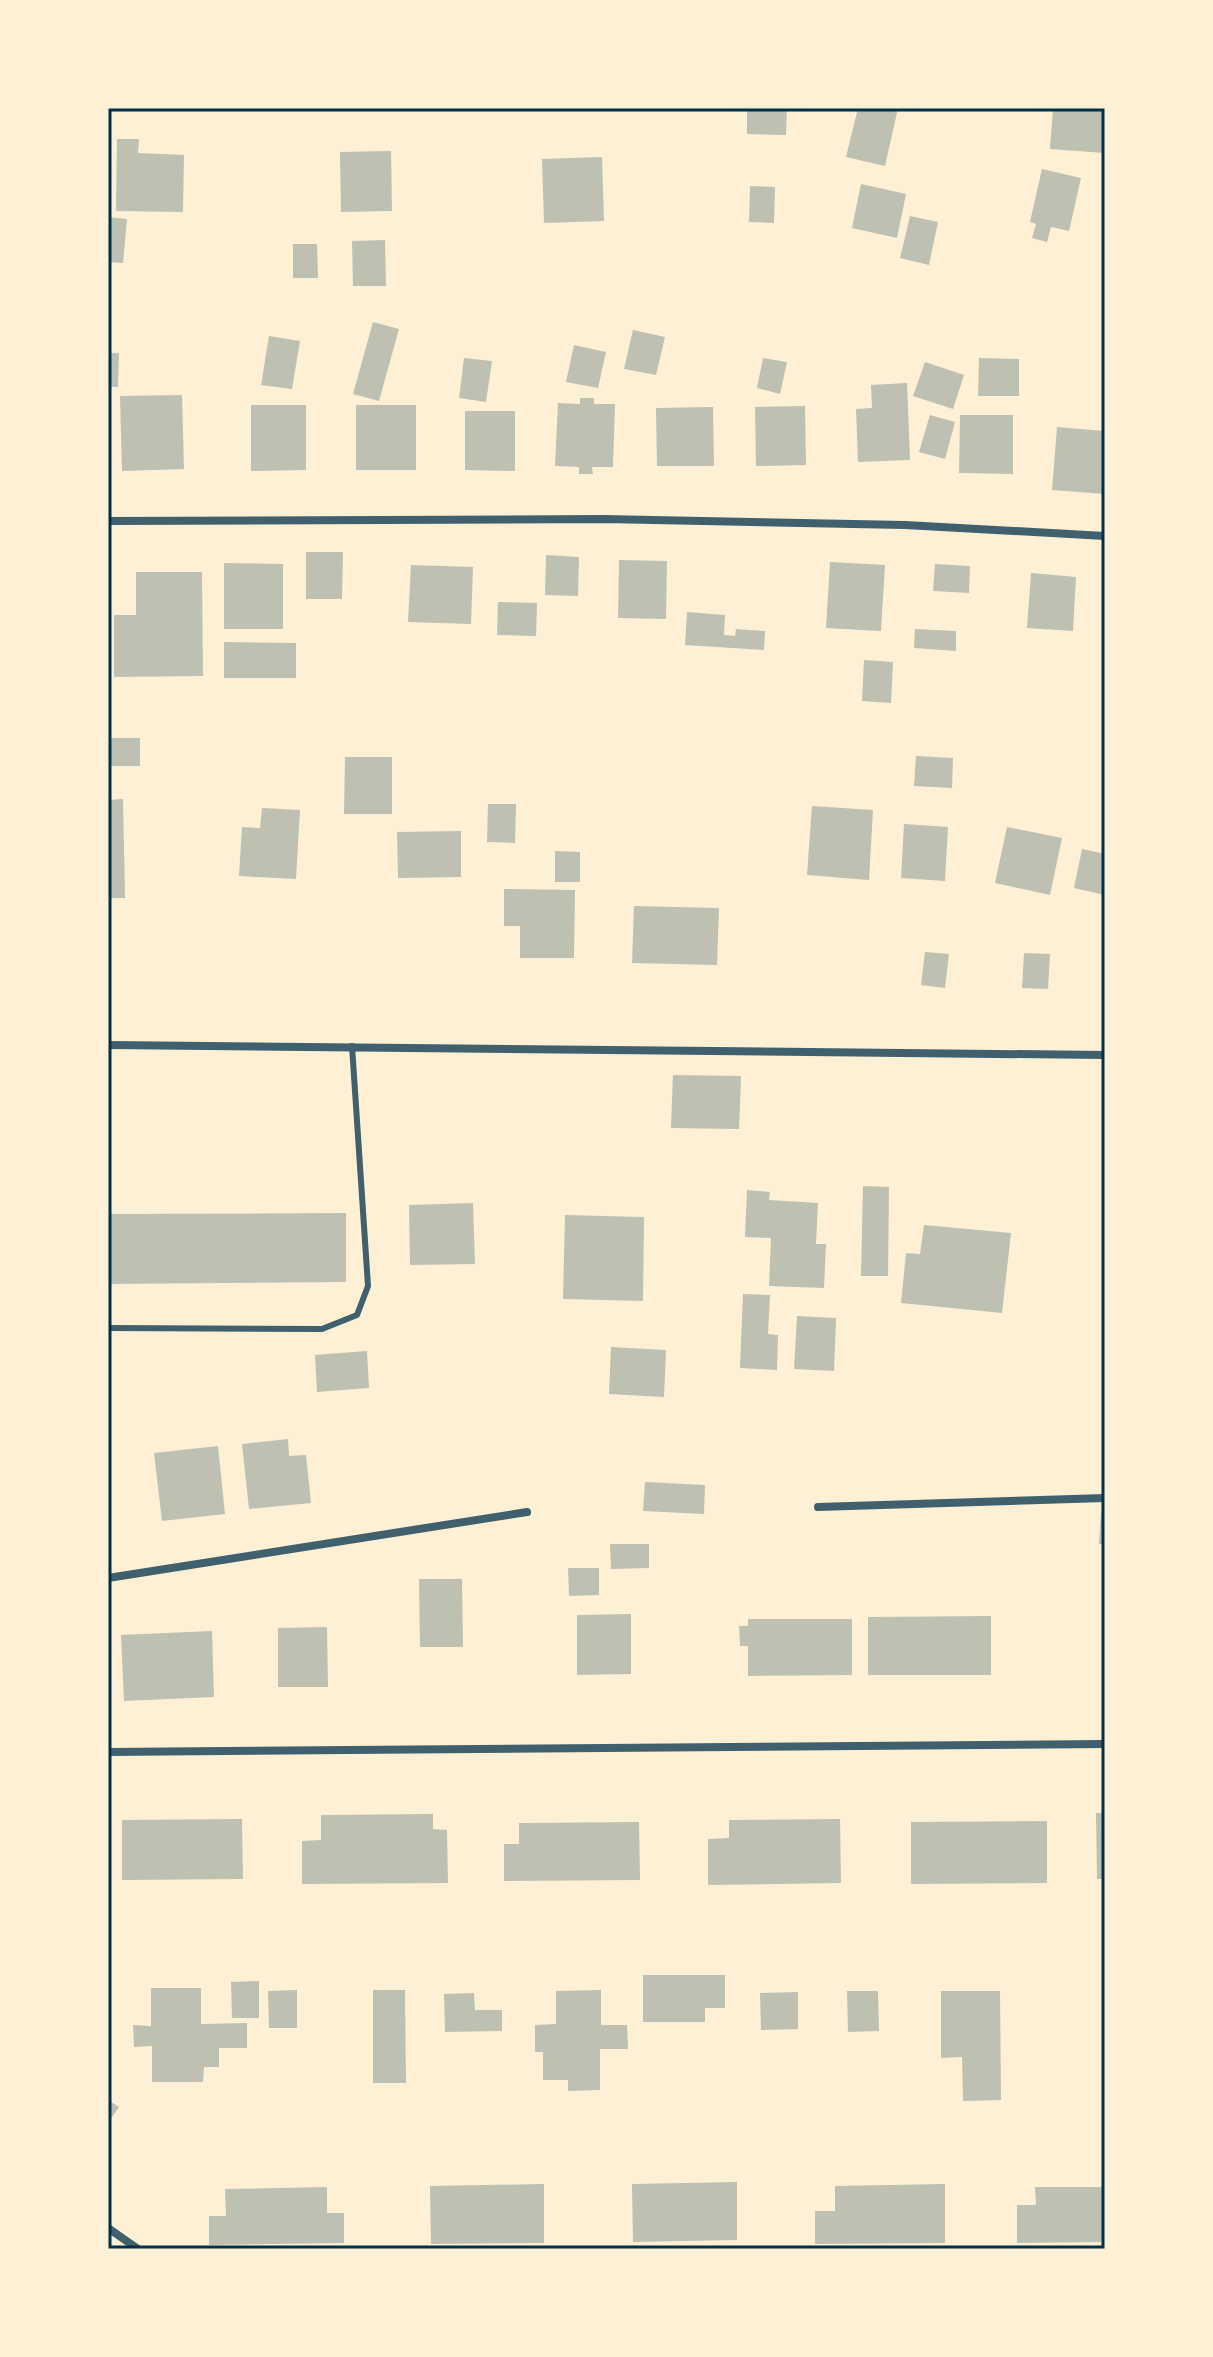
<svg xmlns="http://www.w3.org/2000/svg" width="1213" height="2357" font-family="Manrope,sans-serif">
  <rect width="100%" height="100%" fill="#fdf0d5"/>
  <g fill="#bec0b2">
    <polygon points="747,108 787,108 786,135 747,134"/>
    <polygon points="858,108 898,108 885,166 846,157"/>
    <polygon points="1053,108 1105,108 1105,153 1050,149"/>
    <polygon points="117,139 139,139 138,153 184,155 183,212 116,211"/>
    <polygon points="391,151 392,211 341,212 340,152"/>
    <polygon points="602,157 604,221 544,223 542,159"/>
    <polygon points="1042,169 1081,178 1069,231 1051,227 1047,242 1032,238 1036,224 1030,222"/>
    <polygon points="861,184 906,194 897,238 852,228"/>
    <polygon points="750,186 775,187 774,223 749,222"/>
    <polygon points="910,216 938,222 929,265 900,258"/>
    <polygon points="108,217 127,219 123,263 108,262"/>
    <polygon points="385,240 386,286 353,286 352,241"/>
    <polygon points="293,244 317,244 318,278 293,278"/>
    <polygon points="373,322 399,329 379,401 353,394"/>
    <polygon points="633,330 665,337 656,375 624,369"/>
    <polygon points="269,336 300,341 292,389 261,385"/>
    <polygon points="574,345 606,352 598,388 566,382"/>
    <polygon points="108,353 119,353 118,387 108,387"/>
    <polygon points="464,358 492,361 486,402 459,398"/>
    <polygon points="763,358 787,362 780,394 757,388"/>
    <polygon points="979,358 1019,359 1019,396 978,396"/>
    <polygon points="925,362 964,375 953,409 913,396"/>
    <polygon points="907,383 910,460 858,462 856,409 872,408 871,385"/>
    <polygon points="182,395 184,469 122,471 120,396"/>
    <polygon points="580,398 594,398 594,404 615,404 613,467 592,467 593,474 579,474 579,467 555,466 558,403 580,404"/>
    <polygon points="251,405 306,405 306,470 251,471"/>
    <rect x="356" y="405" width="60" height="65"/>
    <polygon points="805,406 806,465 756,466 755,407"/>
    <polygon points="713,407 714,466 657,466 656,408"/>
    <polygon points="465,411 515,411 515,471 465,470"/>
    <polygon points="930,415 955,422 945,459 919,452"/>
    <polygon points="960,415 1013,415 1013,474 959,473"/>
    <polygon points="1057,427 1105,431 1105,494 1052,490"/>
    <polygon points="306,552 343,552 342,599 306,599"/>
    <polygon points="546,555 579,557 578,596 545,595"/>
    <polygon points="619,560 667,561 666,619 618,618"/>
    <polygon points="830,562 885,565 881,631 826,628"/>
    <polygon points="224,563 283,564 283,629 224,629"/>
    <polygon points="935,564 970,566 969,593 933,591"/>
    <polygon points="411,565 473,567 471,624 408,622"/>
    <polygon points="136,572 202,572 203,676 114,677 114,615 136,615"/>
    <polygon points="1031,573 1076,577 1073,631 1027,628"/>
    <polygon points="498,602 537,603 536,636 497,635"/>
    <polygon points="687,612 725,615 724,635 735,636 736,629 765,631 764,650 685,645"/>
    <polygon points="915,629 956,631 956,651 914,648"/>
    <polygon points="224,642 296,643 296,678 224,678"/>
    <polygon points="864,660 893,662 891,703 862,701"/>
    <rect x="108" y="738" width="32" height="28"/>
    <polygon points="916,756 953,758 952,788 914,786"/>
    <polygon points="345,757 392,757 392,814 344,814"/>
    <polygon points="123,799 125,898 108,898 108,800"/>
    <polygon points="488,804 516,804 515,843 487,842"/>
    <polygon points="812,806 873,810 869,880 807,875"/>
    <polygon points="262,808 300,810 296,879 239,876 242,827 260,828"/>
    <polygon points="904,824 948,827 945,881 901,878"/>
    <polygon points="1007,827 1062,838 1050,895 995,883"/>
    <polygon points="461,831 461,877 398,878 397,832"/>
    <polygon points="1082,849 1105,854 1105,895 1074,888"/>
    <polygon points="555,851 580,852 580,882 555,882"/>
    <polygon points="504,889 575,890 574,958 520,958 520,926 504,926"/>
    <polygon points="634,906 719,908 717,965 632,963"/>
    <polygon points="925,952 949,954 945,988 921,985"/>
    <polygon points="1024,953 1050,954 1048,989 1022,988"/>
    <polygon points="673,1075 741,1076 739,1129 671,1128"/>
    <polygon points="863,1186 889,1187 888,1276 861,1276"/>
    <polygon points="747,1190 770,1192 769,1200 818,1203 816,1244 826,1244 824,1288 769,1286 771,1238 745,1237"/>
    <polygon points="473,1203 475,1264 410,1265 409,1205"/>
    <polygon points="346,1213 346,1282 108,1284 108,1214"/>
    <polygon points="565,1215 644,1217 643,1301 563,1299"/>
    <polygon points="924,1225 1011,1233 1002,1313 901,1303 906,1253 920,1254"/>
    <polygon points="743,1294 770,1295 768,1334 778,1335 777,1370 740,1368"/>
    <polygon points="797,1316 836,1318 834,1371 794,1369"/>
    <polygon points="611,1347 666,1350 664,1397 609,1394"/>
    <polygon points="367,1351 369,1388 317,1392 315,1355"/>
    <polygon points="288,1439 289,1456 306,1455 311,1503 249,1509 242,1444"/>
    <polygon points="218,1446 225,1514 162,1521 154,1453"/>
    <polygon points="645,1482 705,1485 704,1514 643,1511"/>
    <polygon points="1101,1511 1105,1511 1105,1544 1099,1544"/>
    <polygon points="610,1544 649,1544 649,1568 611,1569"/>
    <polygon points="568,1568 599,1568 599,1595 569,1596"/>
    <polygon points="419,1579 462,1579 463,1647 420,1647"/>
    <polygon points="631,1614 631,1674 577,1675 577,1615"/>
    <polygon points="991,1616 991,1675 868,1675 868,1617"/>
    <polygon points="748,1619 852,1619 852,1675 748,1676 748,1646 740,1646 739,1626 748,1626"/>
    <polygon points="327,1627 328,1687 278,1687 278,1628"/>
    <polygon points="212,1631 214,1697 124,1701 121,1635"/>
    <polygon points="1096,1813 1105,1813 1105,1879 1097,1879"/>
    <polygon points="433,1814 433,1829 447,1830 448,1883 302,1884 302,1841 321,1840 321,1815"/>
    <polygon points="242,1819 243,1879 122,1880 122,1820"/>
    <polygon points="840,1819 841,1883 708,1885 708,1839 729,1838 729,1820"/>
    <polygon points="1047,1821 1047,1883 911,1884 911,1822"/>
    <polygon points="639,1822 640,1880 504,1881 504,1844 519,1844 519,1823"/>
    <polygon points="643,1975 725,1975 725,2008 705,2008 705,2022 643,2022"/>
    <polygon points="259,1981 259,2018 232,2018 231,1982"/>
    <polygon points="151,1988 201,1988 201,2024 247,2023 247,2048 219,2048 219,2067 204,2067 203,2082 152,2082 152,2046 134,2047 133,2025 151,2026"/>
    <polygon points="297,1990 297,2028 269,2028 268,1991"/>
    <polygon points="373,1990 405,1990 406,2083 373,2083"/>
    <polygon points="601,1990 601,2025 627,2025 628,2049 600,2049 600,2090 568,2091 568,2080 543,2080 543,2052 535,2052 535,2025 556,2024 556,1991"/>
    <polygon points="847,1991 878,1991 879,2031 848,2032"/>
    <polygon points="941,1991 1000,1991 1001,2100 963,2101 962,2057 941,2058"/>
    <polygon points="798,1992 798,2029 761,2030 760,1993"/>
    <polygon points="474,1993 475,2010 502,2010 502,2031 445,2032 444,1994"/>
    <polygon points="108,2100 119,2107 108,2123"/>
    <polygon points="737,2182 737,2240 633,2242 632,2184"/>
    <polygon points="544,2184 544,2243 431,2244 430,2186"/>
    <polygon points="945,2184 945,2243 815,2244 815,2211 835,2211 835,2186"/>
    <polygon points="327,2187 327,2213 344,2213 344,2243 209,2245 209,2216 226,2216 225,2189"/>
    <polygon points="1035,2187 1105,2187 1105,2242 1017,2243 1017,2205 1036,2205"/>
  </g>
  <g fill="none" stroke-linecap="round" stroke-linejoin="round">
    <polyline stroke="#3f606c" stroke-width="6" points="108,1328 322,1329 357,1315 368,1286 352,1046"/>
    <g stroke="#3f606c" stroke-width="8">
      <polyline points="108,521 604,519 905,525 1105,536"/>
      <polyline points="108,1045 1105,1055"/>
      <polyline points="818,1507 1105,1498"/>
      <polyline points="108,1578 527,1512"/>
      <polyline points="108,1752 1105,1744"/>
      <polyline points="108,2228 138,2249"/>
    </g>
  </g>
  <rect width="1213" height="2357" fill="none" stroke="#fdf0d5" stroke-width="220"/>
  <rect x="110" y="110" width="993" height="2137" fill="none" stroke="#003049" stroke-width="3"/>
</svg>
